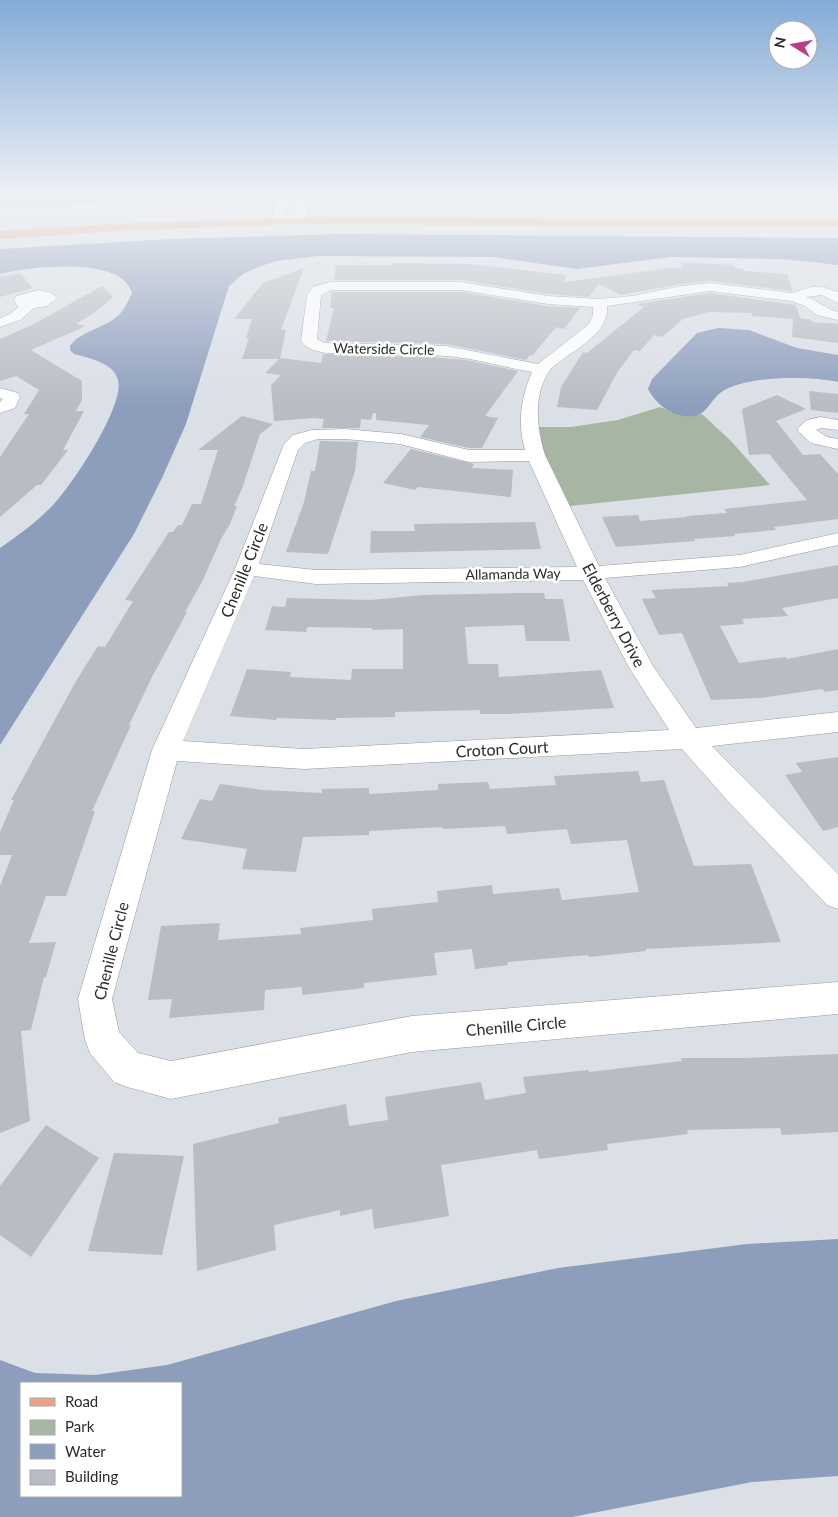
<svg xmlns="http://www.w3.org/2000/svg" width="838" height="1517" font-family="Lato,sans-serif">
  <rect width="100%" height="100%" fill="#dbdfe6"/>
  <path fill="#a7b6a2" d="M660 407C675 413 687 418 702 414L731 441 770 485 560 507 529 427H571L618 420Z"/>
  <g fill="#8d9ebc" fill-rule="evenodd">
    <polygon points="0,194 239,194 216,199 0,207"/>
    <path d="M341 234 838 238V265L783 259 671 257 577 269 493 257 318 256 277 261 258 267 243 274 229 286 186 424 162 478 134 534 0 745V548C19 535 38 521 54 504 72 485 125 406 118 380 114 363 89 358 74 354L70 350V346C77 334 103 327 114 319 123 313 128 302 132 293 122 255 29 267 0 274V249L171 239Z"/>
    <path d="M718 328 749 330 797 348 838 355V382C809 376 745 375 720 393 711 400 707 413 695 416 675 419 656 405 648 389L652 379 697 333Z"/>
    <path d="M838 1239V1476L752 1482 572 1517H0V1360L35 1373 95 1375 167 1365 396 1301 558 1268 747 1244ZM21 1383H181V1496H21Z"/>
  </g>
  <g fill="#b8bcc3">
    <polygon points="679,262 734,265 735,268 743,269 744,271 787,274 792,291 710,281 681,284 621,295 599,284 589,297 548,294 461,280 334,280 336,265 391,265 392,263 471,264 566,275 564,282 669,268 683,268"/>
    <polygon points="304,268 281,330 286,330 280,358 321,363 323,354 419,356 466,360 518,371 485,416 498,418 482,448 469,448 420,437 429,425 376,420 376,413 373,413 371,420 361,419 360,428 322,428 324,419 314,418 274,421 271,385 281,375 265,373 279,359 242,359 249,338 246,338 252,319 234,319 263,283"/>
    <polygon points="20,273 33,288 0,297 0,277"/>
    <polygon points="102,286 113,297 94,313 76,324 86,326 31,350 82,381 82,400 76,411 84,411 63,450 68,450 41,485 37,485 0,517 0,457 29,414 24,414 39,390 16,376 0,381 0,339 32,325"/>
    <polygon points="332,292 461,292 548,306 580,308 564,329 556,327 532,356 530,355 526,360 446,344 326,341 334,308 330,308"/>
    <polygon points="710,293 796,305 800,318 812,320 812,322 838,324 838,343 792,337 793,319 752,316 752,313 709,312 683,319 662,337 654,335 640,351 634,350 618,371 597,410 557,407 561,387 583,352 587,353 644,307 637,304"/>
    <polygon points="809,391 838,394 838,413 811,410"/>
    <polygon points="777,395 806,409 776,421 803,455 820,454 838,474 838,519 774,527 776,530 734,534 735,536 694,539 695,541 616,547 602,517 638,515 640,521 687,517 687,516 727,513 724,509 807,500 769,454 749,455 742,409"/>
    <polygon points="242,416 273,424 260,434 242,489 234,506 237,506 230,524 221,539 202,582 185,612 187,612 152,677 129,725 131,725 92,811 95,811 66,896 46,896 29,943 56,942 46,977 44,977 31,1030 21,1031 30,1121 0,1133 0,886 12,855 0,855 0,832 14,800 11,800 76,681 98,646 105,647 133,601 125,600 169,532 173,532 178,525 182,525 192,504 201,504 218,450 198,450"/>
    <polygon points="320,441 358,442 355,471 328,554 286,552 304,502 311,471 315,471"/>
    <polygon points="411,449 474,464 472,468 513,470 511,497 418,487 415,490 383,483"/>
    <polygon points="535,522 541,549 370,553 371,531 415,531 414,524"/>
    <polygon points="838,565 838,598 782,608 788,616 742,619 744,624 720,626 739,663 786,657 787,659 838,649 838,690 825,692 822,689 760,698 711,700 682,633 659,635 642,599 656,598 651,590 729,586 727,583 743,582"/>
    <polygon points="520,593 544,593 545,599 563,599 570,641 526,641 524,625 465,627 468,664 498,664 499,677 601,670 614,708 508,714 480,714 480,710 395,712 395,717 336,718 336,720 277,718 276,720 230,716 247,669 291,672 290,677 351,680 352,669 403,669 403,629 372,630 372,628 307,627 306,632 265,630 272,606 285,607 287,598 371,600 423,595"/>
    <polygon points="838,757 838,827 823,831 785,775 802,772 796,763"/>
    <polygon points="638,771 641,782 664,780 694,866 751,864 781,942 646,949 646,951 589,957 588,955 507,962 508,965 475,969 472,949 434,953 437,975 364,983 364,988 302,995 302,987 265,990 264,1010 169,1018 172,999 148,1000 161,926 220,923 218,940 301,934 300,928 373,920 372,909 438,902 437,891 492,885 493,894 559,888 562,900 639,892 627,840 571,844 567,829 507,834 505,826 443,829 442,827 369,831 369,835 303,837 296,872 242,869 247,849 181,839 200,799 212,801 220,784 263,790 322,793 322,789 369,788 369,794 438,790 438,784 488,782 490,789 556,785 554,776"/>
    <polygon points="838,1054 838,1132 782,1135 780,1128 687,1130 688,1134 607,1144 608,1150 539,1159 537,1150 441,1165 449,1216 374,1229 372,1209 340,1216 340,1210 274,1225 276,1250 197,1271 193,1144 279,1123 278,1118 346,1104 349,1126 388,1120 385,1097 481,1082 485,1100 526,1093 523,1077 588,1070 589,1072 682,1061 681,1058 744,1058"/>
    <polygon points="46,1125 99,1158 31,1257 0,1235 0,1186"/>
    <polygon points="114,1153 184,1156 162,1255 88,1251"/>
  </g>
  <g fill="none" stroke-linecap="round" stroke-linejoin="round">
    <g stroke="#95989e" stroke-width="1">
      <g id="minor">
        <polygon points="278,194 288,194 285,215 289,217 297,213 299,194 309,194 307,217 289,224 273,216"/>
        <path d="M330 282H461L548 296 599 299 632 296 681 286 710 283 792 293 811 287H822L838 292V303L822 295 806 297C818 301 826 309 838 312V320L817 315 805 306 791 301 710 291 607 306C610 332 576 349 559 362 555 365 550 369 548 373 533 397 537 429 545 455L599 566 740 555 838 533V545L740 567 605 578 653 666 696 728 838 712V732L712 746 838 874V909L827 905 726 799 682 749 304 769 177 761 112 999 119 1032 138 1053 171 1061 412 1016 838 982V1014L412 1052 171 1099 127 1087 114 1082 90 1053 85 1040 78 999 152 750 235 569 284 444 293 435 312 430 345 429 401 434 469 450H525C517 422 521 398 532 372 503 367 474 358 445 356 410 352 375 353 340 353 328 354 309 352 301 341L307 295 313 287ZM331 290H461L548 304 593 307V315L589 324 538 364 446 346 324 343 317 339 321 295ZM318 439H345L400 444 469 462 529 461 577 567 316 570 259 564 298 450 305 443ZM254 576 316 584 583 580 630 669 669 730 304 749 183 741Z"/>
        <polygon points="39,290 51,293 57,298 47,306 34,308 20,320 0,327 0,318 10,314 19,307 17,306 14,299 16,296"/>
        <polygon points="0,388 18,393 20,397 15,408 0,413 0,402 3,399 0,398"/>
        <polygon points="821,417 838,420 838,430 821,428 816,430 827,437 838,439 838,449 811,443 798,431 798,428 807,420"/>
      </g>
    </g>
    <g stroke="#bbbbbc" stroke-width="1">
      <polygon id="major" points="289,218 838,220 838,226 289,224 124,230 0,239 0,231 124,224"/>
    </g>
    <use href="#minor" fill="#fff" fill-rule="evenodd"/>
    <use href="#major" fill="#eca183" fill-rule="evenodd"/>
  </g>
  <linearGradient id="sky" x2="0" y2="1"><stop stop-color="#83abd6"/><stop offset="0.48" stop-color="#eff1f4"/><stop offset="1" stop-color="#eff1f4" stop-opacity="0"/></linearGradient>
  <rect width="838" height="407" fill="url(#sky)"/>
  <g text-anchor="middle" stroke-width="5" stroke-linejoin="round" paint-order="stroke">
    <g font-size="14" fill="#292b2d" stroke="#fff">
      <text transform="translate(384 349) rotate(1)" y="5">Waterside Circle</text>
      <text transform="translate(513 574) rotate(-1)" y="5">Allamanda Way</text>
    </g>
    <g font-size="16" fill="#292b2d" stroke="#fff">
      <text transform="translate(244 570) rotate(-68)" y="6">Chenille Circle</text>
      <text transform="translate(614 615) rotate(62)" y="6">Elderberry Drive</text>
      <text transform="translate(502 749) rotate(-3)" y="6">Croton Court</text>
      <text transform="translate(111 951) rotate(-76)" y="6">Chenille Circle</text>
      <text transform="translate(516 1026) rotate(-5)" y="6">Chenille Circle</text>
    </g>
  </g>
  <rect x="20" y="1382" width="162" height="115" fill="#ffffff" stroke="#a9aaab"/>
  <rect x="30" y="1398" width="25" height="8" fill="#eca183" stroke="#a9aaab"/>
  <text x="65" y="1407" font-size="15" fill="#292b2d">Road</text>
  <rect x="30" y="1420" width="25" height="15" fill="#a7b6a2" stroke="#a9aaab"/>
  <text x="65" y="1432" font-size="15" fill="#292b2d">Park</text>
  <rect x="30" y="1444" width="25" height="15" fill="#8d9ebc" stroke="#a9aaab"/>
  <text x="65" y="1457" font-size="15" fill="#292b2d">Water</text>
  <rect x="30" y="1470" width="25" height="15" fill="#b8bcc3" stroke="#a9aaab"/>
  <text x="65" y="1482" font-size="15" fill="#292b2d">Building</text>
  <g transform="translate(793 45) rotate(281)"><circle r="24" fill="#ffffff" stroke="#a9aaab"/>
  <path d="M0-4L9 19L0 12L-9 19Z" fill="#ba3d8c"/>
  <text y="-8" font-size="14" font-weight="bold" text-anchor="middle" fill="#292b2d">N</text>
  </g>
</svg>
